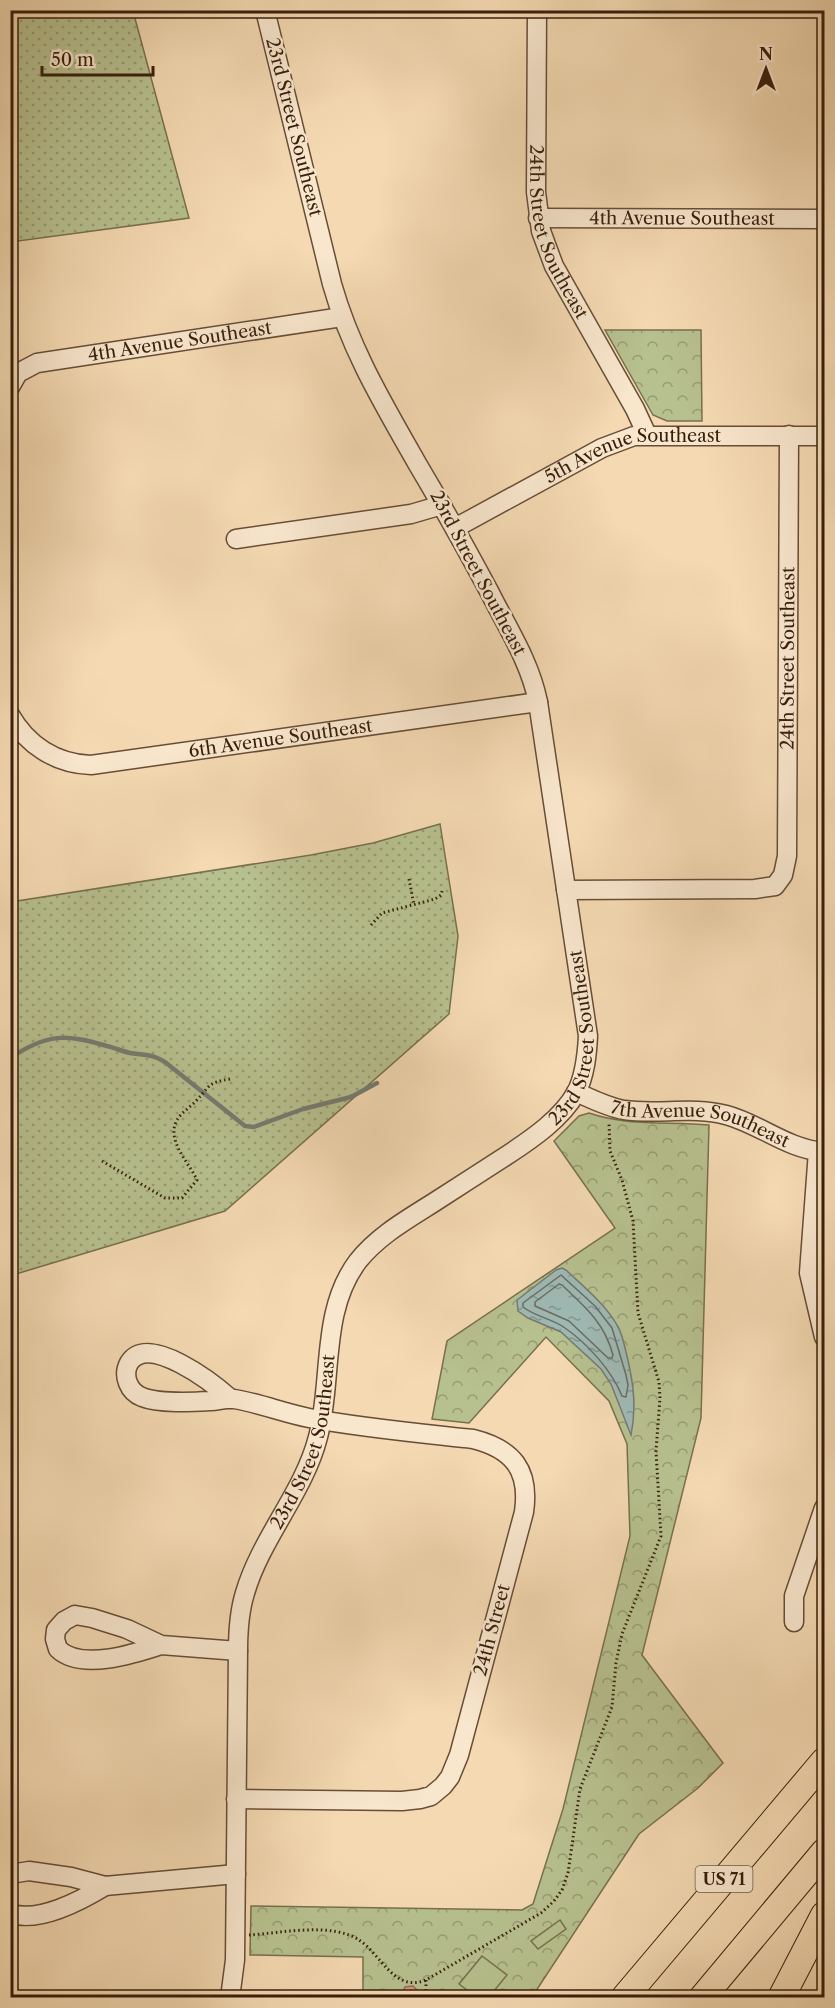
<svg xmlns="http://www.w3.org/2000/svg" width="835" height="2008" font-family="'Libre Caslon Text',serif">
  <defs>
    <pattern id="grass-dots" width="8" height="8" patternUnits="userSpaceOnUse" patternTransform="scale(1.5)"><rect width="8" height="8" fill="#b7c08f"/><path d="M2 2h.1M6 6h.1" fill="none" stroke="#969b73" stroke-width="1.8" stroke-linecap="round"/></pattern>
    <pattern id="park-crowns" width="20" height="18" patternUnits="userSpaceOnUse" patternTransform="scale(1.5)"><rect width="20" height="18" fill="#b7c08f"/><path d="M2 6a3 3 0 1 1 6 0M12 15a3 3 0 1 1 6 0" fill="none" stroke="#969b73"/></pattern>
    <pattern id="water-ripples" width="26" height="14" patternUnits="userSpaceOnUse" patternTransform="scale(1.5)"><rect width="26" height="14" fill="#9eb9b4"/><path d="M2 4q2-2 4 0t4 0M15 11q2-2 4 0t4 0" fill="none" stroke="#829691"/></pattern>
  </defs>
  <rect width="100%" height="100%" fill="#f4d9b2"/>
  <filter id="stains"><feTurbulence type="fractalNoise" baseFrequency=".00333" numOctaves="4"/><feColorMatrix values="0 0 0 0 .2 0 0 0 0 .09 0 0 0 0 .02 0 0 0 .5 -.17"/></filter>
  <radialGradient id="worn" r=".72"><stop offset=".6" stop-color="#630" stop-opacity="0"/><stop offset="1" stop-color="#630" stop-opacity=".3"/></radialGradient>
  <g fill="url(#grass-dots)" stroke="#78704e" stroke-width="1.5">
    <polygon points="10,11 133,11 189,218 11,242"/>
    <polygon points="440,824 458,936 449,1014 225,1211 16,1274 11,1297 11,902 311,855 373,843"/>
  </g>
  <g fill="url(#park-crowns)" stroke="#78704e" stroke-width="1.5">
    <polygon points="605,330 701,330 702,421 667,421 653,415"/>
    <path d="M589 1113C630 1127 668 1121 709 1125L701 1418 642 1655 723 1763 698 1788 639 1834 532 1997H363V1957L250 1955 251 1906 522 1910 533 1904 563 1809 630 1536 627 1444 609 1401 546 1337 469 1423 432 1419 447 1341 615 1228 554 1141 579 1116Z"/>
  </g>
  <g fill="#b7c08f" stroke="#78704e" stroke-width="1.5">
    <polygon points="560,1920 566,1929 538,1949 531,1941"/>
    <polygon points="482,1956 507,1975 489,1997 476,1997 459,1984"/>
  </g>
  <path fill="url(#water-ripples)" stroke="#757b71" stroke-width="1.5" d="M562 1268 566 1270C584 1287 605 1304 617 1325 622 1333 624 1343 626 1352 633 1380 637 1406 631 1435L611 1384 601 1369 561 1332 528 1318 518 1311 517 1300 556 1270Z"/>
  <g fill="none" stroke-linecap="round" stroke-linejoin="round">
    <g stroke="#6b6c60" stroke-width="1.5">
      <path d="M561 1275 595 1306 612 1328 626 1375 628 1385 626 1397 622 1396C612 1371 588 1344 565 1328 553 1319 536 1317 523 1307V1303Z"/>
      <path d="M559 1284 562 1285C585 1307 604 1322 613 1355L612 1358H608L569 1321 535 1306V1302Z"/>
    </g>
    <path stroke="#757b71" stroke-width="4.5" d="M10 1058C48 1033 65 1034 107 1046 115 1048 122 1051 130 1053 147 1056 149 1053 165 1062L245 1126 254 1127 303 1109 351 1097 377 1083"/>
  </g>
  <polygon fill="#d79985" stroke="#966b5d" stroke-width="1.5" points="413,1986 419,1992 418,1998 403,1998 401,1996 405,1987"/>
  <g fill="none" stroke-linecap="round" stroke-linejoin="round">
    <g stroke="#674e36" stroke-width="21">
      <g id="minor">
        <path id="s1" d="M537 10 536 192 541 231 554 266 635 409 647 435"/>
        <path id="s2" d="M538 218 824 219"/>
        <path id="s3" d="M10 387 18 373 37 363 342 317"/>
        <path id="s4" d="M455 528 602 448 634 436H824"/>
        <polyline points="236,539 411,514 442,505"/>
        <path id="s5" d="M10 715C27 745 56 764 91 765L538 702"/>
        <path id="s6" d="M566 890 755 889 775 886 783 875 787 856 789 435"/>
        <path id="s7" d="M576 1092C592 1099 607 1107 624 1110 658 1115 693 1106 726 1115 760 1124 787 1149 824 1152"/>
        <polyline points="818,1151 809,1273 824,1337"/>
        <path d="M231 1399C214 1384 148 1332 129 1363 122 1376 129 1392 142 1397 159 1404 193 1402 211 1401 218 1401 226 1398 234 1399 259 1403 284 1413 309 1418 363 1428 418 1433 473 1439 513 1449 530 1470 524 1512L459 1755 450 1777 443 1786 431 1796 420 1799 402 1801 236 1799"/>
        <polyline points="794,1622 794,1596 824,1508"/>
        <path d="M161 1645C134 1654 81 1671 58 1649L55 1639 56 1630 64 1621 75 1615 92 1618 127 1629 161 1645 238 1651"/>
        <polyline points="10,1874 29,1871 71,1877 105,1886 236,1874"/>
        <path d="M10 1913C37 1924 82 1900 105 1886"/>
        <path id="s8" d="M230 1998 235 1960 238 1651C238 1631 239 1612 245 1593 261 1538 304 1492 318 1437 333 1380 320 1311 358 1261 378 1236 406 1220 433 1203 458 1187 484 1170 509 1154 533 1138 561 1119 576 1093 585 1076 587 1055 588 1036L538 702C530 662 508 629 490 593 467 550 443 507 418 465 384 405 351 351 332 284L265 10"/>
      </g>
    </g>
    <g stroke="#381f0d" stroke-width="28">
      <g id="highway">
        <polyline points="624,1998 824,1761"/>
        <polyline points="702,1998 824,1852"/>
        <polyline points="781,1998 824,1915"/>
      </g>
    </g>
    <g stroke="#381f0d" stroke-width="3" stroke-dasharray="1.5 3" stroke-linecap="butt">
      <polyline points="409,879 414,905"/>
      <polyline points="371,925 382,913 435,899 441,895 442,891"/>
      <path d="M102 1161 165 1198H182L197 1180C189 1162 163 1138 179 1117 184 1111 191 1106 196 1101 211 1085 207 1083 230 1079"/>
      <path d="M249 1935C281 1933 332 1922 359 1940 381 1954 394 1993 426 1980L541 1913 554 1901 562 1890 568 1873 580 1789 612 1707 616 1663 622 1634 661 1536 656 1451 660 1398 659 1382 638 1313 633 1221 622 1180 610 1151 609 1123"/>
      <polyline points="426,1980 426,1998"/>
    </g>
    <use href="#minor" stroke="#f8e6cd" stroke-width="18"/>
    <use href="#highway" stroke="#f4d9b2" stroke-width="26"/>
  </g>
  <g text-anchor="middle" stroke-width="5" stroke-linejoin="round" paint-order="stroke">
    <rect fill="#f8e6cd" stroke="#725b47" stroke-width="1.5" x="695.5" y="1866" width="57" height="26" rx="4.5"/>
    <g font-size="16" font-weight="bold" fill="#381f0d">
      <text x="724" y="1885">US 71</text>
    </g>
    <g font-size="18" fill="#381f0d" stroke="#f8e6cd">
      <text transform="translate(294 127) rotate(76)" y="6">23rd Street Southeast</text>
      <text dy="6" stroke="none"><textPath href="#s2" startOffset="144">4th Avenue Southeast</textPath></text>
      <text dy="6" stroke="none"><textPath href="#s1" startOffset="226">24th Street Southeast</textPath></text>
      <text dy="6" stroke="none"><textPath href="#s3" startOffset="182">4th Avenue Southeast</textPath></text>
      <text dy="6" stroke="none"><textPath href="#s4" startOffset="196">5th Avenue Southeast</textPath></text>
      <text transform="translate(478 573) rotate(62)" y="6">23rd Street Southeast</text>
      <text dy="6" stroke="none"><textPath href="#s6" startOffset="440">24th Street Southeast</textPath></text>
      <text dy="6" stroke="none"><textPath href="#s5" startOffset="291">6th Avenue Southeast</textPath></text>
      <text dy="6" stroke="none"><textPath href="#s8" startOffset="1092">23rd Street Southeast</textPath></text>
      <text dy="6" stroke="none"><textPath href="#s7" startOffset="130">7th Avenue Southeast</textPath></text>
      <text dy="6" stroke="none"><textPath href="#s8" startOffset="570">23rd Street Southeast</textPath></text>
      <text transform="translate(492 1630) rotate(-75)" y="6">24th Street</text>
    </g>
  </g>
  <rect width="835" height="2008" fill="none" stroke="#f4d9b2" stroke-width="36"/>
  <rect x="12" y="12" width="811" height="1984" fill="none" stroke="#381f0d" stroke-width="3"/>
  <rect x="18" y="18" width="799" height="1972" fill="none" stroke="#381f0d" stroke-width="1.5"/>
  <g transform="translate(766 69)" stroke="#f8e6cd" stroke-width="4.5" paint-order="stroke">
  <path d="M0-4.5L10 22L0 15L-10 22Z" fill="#381f0d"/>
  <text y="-9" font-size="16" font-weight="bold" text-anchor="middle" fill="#381f0d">N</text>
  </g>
  <path d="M42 66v9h111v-9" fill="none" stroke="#381f0d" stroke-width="3"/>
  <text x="51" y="66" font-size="18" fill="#381f0d" stroke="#f8e6cd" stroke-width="4.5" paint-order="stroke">50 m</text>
  <rect width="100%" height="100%" filter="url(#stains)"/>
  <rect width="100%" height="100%" fill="url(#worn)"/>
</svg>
